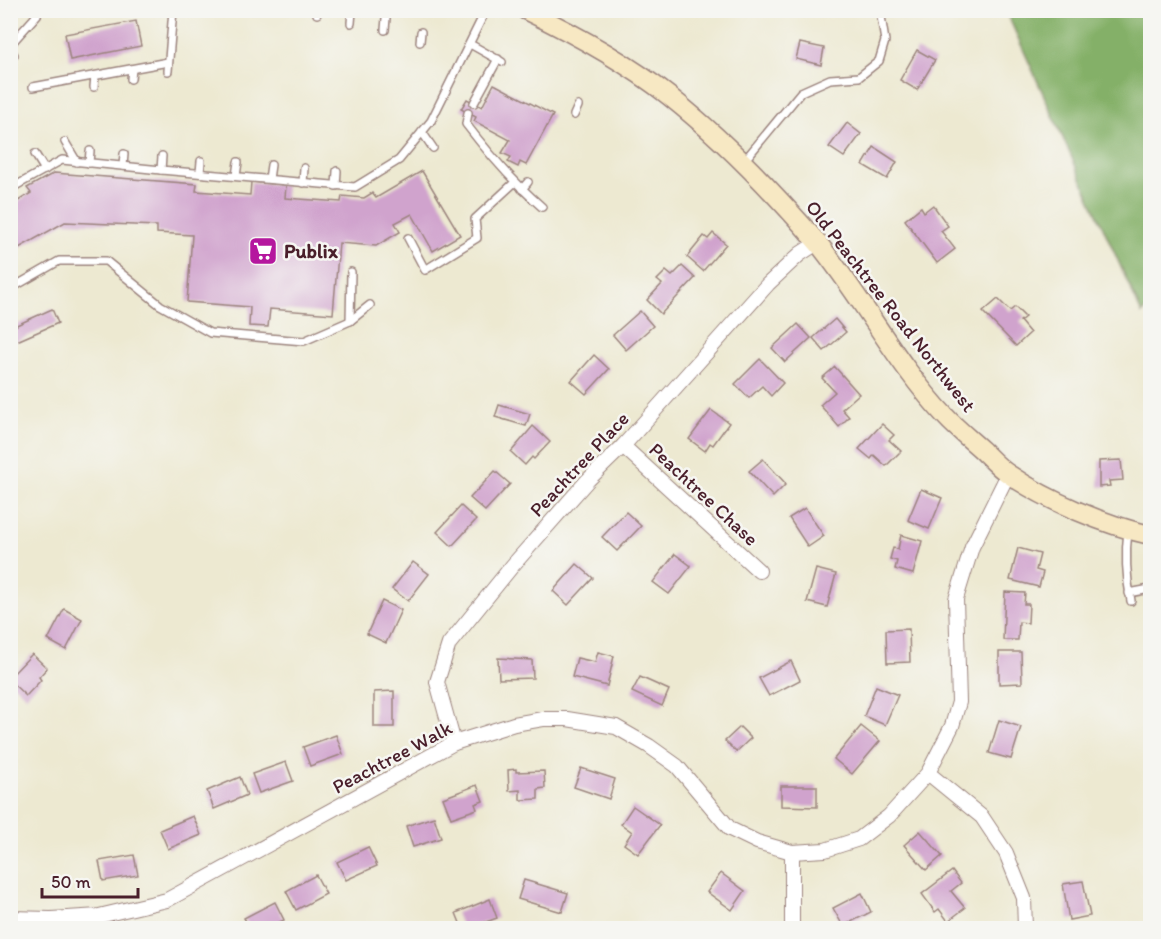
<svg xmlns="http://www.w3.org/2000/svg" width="1161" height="939" font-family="Itim,sans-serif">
  <rect width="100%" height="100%" fill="#f6f6f2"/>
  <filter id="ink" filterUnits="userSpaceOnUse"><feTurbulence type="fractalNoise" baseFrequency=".0167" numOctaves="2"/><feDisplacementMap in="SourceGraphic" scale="12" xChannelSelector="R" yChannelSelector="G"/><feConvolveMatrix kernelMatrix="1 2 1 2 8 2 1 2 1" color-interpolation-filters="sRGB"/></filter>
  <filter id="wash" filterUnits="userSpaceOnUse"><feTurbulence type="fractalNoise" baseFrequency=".008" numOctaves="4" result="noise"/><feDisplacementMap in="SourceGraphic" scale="24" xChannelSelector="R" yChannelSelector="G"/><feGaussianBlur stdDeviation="1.35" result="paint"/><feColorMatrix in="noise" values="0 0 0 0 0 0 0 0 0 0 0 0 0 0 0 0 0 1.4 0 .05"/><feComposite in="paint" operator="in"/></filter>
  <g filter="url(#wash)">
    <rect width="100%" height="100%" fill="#ede9d1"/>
    <polygon fill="#84b067" stroke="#676849" stroke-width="1.5" points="1006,11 1150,11 1150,304 1142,314"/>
    <g id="blocks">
      <g fill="#d0a3cd">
        <polygon points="136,21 141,46 70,60 65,34"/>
        <polygon points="800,43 824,48 821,65 796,59"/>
        <polygon points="917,50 935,60 917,90 900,80"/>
        <polygon points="494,84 553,115 526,165 520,162 518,167 508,162 511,157 502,153 510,140 474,121 476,117 461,109 467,99 482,107"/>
        <polygon points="847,123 861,134 844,157 829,147"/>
        <polygon points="874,147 897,162 887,179 863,165"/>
        <polygon points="422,171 460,235 433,251 412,214 395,223 400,232 376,246 339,243 333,314 270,309 268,327 249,326 250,307 187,302 192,235 157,233 157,226 65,222 10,253 10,206 31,193 27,188 54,173 197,184 196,191 250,195 251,182 286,185 285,198 341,202 342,196 364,198 372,193 376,198"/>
        <polygon points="933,205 948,226 941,231 955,249 937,263 905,220 921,207 924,212"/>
        <polygon points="713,233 726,244 703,271 687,257 704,236 708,239"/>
        <polygon points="682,266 695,278 661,314 647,300 662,284 657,280 666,271 672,276"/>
        <polygon points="998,299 1010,311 1015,307 1025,317 1020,321 1030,333 1016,346 983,312"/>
        <polygon points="52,309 58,323 10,344 10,328"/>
        <polygon points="640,311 653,326 626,350 613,335"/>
        <polygon points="835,319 846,332 824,351 813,338"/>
        <polygon points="798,324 811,338 785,362 772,348"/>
        <polygon points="594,355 609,369 586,394 571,381"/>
        <polygon points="760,359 783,383 771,396 762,386 749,398 735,384"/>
        <polygon points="835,367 859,394 842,409 849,417 839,427 820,405 835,392 822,378"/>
        <polygon points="499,405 530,414 526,426 495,417"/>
        <polygon points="711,410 729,423 713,445 710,443 705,451 689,439"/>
        <polygon points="882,424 894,435 889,440 901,451 886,466 874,455 871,459 859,449"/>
        <polygon points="533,426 550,442 534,459 532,457 525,465 511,452"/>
        <polygon points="763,459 786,484 773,497 749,471"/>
        <polygon points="1121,460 1123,480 1109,481 1110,486 1099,487 1099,461"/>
        <polygon points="495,471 510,484 485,511 470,498"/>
        <polygon points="921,489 942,498 929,529 908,520"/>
        <polygon points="461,506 476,520 452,546 437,532"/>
        <polygon points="805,508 824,536 808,547 789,518"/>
        <polygon points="626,512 641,526 617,551 602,537"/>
        <polygon points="901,535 922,541 913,574 895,569 897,561 890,559 893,548 898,549"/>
        <polygon points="1018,548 1040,554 1036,570 1043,572 1039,587 1010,580"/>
        <polygon points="675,554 691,566 669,594 653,582"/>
        <polygon points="413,562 429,574 408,601 392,589"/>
        <polygon points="577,564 593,578 568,605 553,591"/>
        <polygon points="816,569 836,574 827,607 807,602"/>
        <polygon points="1005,592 1025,593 1024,604 1029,604 1028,623 1019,622 1018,640 1003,640"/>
        <polygon points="382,601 401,610 386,643 367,634"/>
        <polygon points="64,609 82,619 66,650 48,640"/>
        <polygon points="909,629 910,662 887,663 886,630"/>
        <polygon points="598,652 614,656 607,686 572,677 577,658 595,662"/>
        <polygon points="999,652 1021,652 1022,683 999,684"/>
        <polygon points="32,654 47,668 39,677 41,680 26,696 10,681 10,677"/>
        <polygon points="498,658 532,660 533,678 499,679"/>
        <polygon points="791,661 800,680 769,696 759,678"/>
        <polygon points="640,677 669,690 662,706 632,692"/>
        <polygon points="876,686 898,695 885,725 864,716"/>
        <polygon points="394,691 394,727 374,727 374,692"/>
        <polygon points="999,720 1021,727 1011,759 989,753"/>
        <polygon points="861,726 880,741 852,774 834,759"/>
        <polygon points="740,727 751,738 736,752 725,741"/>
        <polygon points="336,735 343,754 310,766 303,747"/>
        <polygon points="286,762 293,781 259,793 252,774"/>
        <polygon points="581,768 615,779 609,799 574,787"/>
        <polygon points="516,769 516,772 544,771 545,788 538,789 538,799 520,800 520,790 509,791 508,770"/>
        <polygon points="240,777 247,795 214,809 207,791"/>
        <polygon points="477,785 483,801 475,804 477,809 451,818 443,798"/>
        <polygon points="781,786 817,786 817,807 781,806"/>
        <polygon points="633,806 660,825 638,854 624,844 632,832 621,824"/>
        <polygon points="193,816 201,835 168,849 160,830"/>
        <polygon points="434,817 441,838 413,847 406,826"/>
        <polygon points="920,831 942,856 926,870 904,845"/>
        <polygon points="368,847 377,866 346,880 337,862"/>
        <polygon points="134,855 138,875 103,881 99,861"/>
        <polygon points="952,871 961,883 951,891 965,908 948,921 939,909 935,912 922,894"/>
        <polygon points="721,873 745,891 732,910 707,892"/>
        <polygon points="316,875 326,894 296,910 286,891"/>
        <polygon points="524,880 568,893 562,912 518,899"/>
        <polygon points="1083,881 1090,916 1069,920 1063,884"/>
        <polygon points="862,893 871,912 843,926 833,908"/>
        <polygon points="490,899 497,918 469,928 462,928 456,913"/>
        <polygon points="275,902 284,920 267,928 250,928 244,918"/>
      </g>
    </g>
  </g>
  <g filter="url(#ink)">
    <use href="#blocks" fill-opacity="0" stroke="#9c847e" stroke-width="1.5"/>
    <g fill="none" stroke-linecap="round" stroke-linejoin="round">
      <g stroke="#9c847e" stroke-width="10">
        <g id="lane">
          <polyline points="317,14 317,10"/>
          <polyline points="351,23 352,11"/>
          <polyline points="385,30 386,18"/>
          <polyline points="420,42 421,32"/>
          <polyline points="470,44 502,62"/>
          <polyline points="10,45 37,15 33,10"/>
          <polyline points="10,49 14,55"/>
          <polyline points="168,71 173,10"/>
          <polyline points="131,79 132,69"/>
          <polyline points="33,87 168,62"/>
          <polyline points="94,87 95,76"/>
          <polyline points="474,103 498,59"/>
          <path d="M468 113 466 124C489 154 513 182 542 207"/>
          <polyline points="574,115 578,106"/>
          <polyline points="422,132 433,148"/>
          <polyline points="65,142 77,162"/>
          <polyline points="35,154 45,170"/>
          <polyline points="162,156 161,170 355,187 399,160 431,121 486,10"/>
          <polyline points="744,161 801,92 830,79 859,77 879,61 885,41 880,10"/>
          <polyline points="89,163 90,151"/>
          <polyline points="123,166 124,154"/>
          <polyline points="200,173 201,161"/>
          <polyline points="236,176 238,162"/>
          <polyline points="269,179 271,165"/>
          <polyline points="303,183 304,168"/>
          <polyline points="336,186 337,171"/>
          <polyline points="10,189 62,160 161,170"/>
          <polyline points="522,189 528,182"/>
          <polyline points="408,238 425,270 477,238 475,219 514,183"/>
          <polyline points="10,289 59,261 106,261 160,305 210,333 304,341 350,321 370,305"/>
          <polyline points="350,321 351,272"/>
          <path d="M1128 530C1125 554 1126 576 1131 601"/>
          <polyline points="1129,593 1150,589"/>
        </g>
      </g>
      <g stroke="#9c847e" stroke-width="16">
        <g id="street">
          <polyline points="623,446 759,571"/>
          <polyline points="454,743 437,682 449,644 513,565 588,480 623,446 768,284 800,254 817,243"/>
          <polyline points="928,773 982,817 1006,853 1024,898 1025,928"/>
          <polyline points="10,918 51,919 99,916 167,900 454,743 514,724 543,719 567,719 616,727 649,746 677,766 730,829 757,842 792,852 825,850 859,839 889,816 928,773 952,726 959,702 956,599 972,547 1008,474"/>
          <polyline points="792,927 792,852"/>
        </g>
      </g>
      <g stroke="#9c847e" stroke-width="21">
        <path id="secondary" d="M525 10C575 34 626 62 669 96 723 139 772 190 817 242 863 298 896 364 946 417 957 429 971 440 983 451 991 459 1000 469 1010 475 1048 501 1105 525 1150 535"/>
      </g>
      <use href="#lane" stroke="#fff" stroke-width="7"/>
      <use href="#street" stroke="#fff" stroke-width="14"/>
      <use href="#secondary" stroke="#f7e8c3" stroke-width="18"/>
    </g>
  </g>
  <defs>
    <g id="supermarket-square" transform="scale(1.5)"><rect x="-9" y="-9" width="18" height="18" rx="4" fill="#b5179e" stroke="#f6f6f2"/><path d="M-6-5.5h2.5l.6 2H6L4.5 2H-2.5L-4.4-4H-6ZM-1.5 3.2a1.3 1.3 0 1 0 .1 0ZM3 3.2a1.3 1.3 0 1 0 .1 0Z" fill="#fff"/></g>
  </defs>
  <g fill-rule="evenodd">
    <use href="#supermarket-square" x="263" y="251"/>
  </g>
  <g text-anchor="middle" stroke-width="5" stroke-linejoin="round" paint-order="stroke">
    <g font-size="20" font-weight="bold" fill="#4a1f2b" stroke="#f6f6f2" text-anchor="start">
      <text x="284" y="258">Publix</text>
    </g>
    <g font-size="20" fill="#4a1f2b" stroke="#f6f6f2">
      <text transform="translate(891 306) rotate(52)" y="7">Old Peachtree Road Northwest</text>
      <text transform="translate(579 464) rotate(-47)" y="7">Peachtree Place</text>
      <text transform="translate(704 494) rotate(43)" y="7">Peachtree Chase</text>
      <text transform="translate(392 757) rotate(-28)" y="7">Peachtree Walk</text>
    </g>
  </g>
  <rect width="1161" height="939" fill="none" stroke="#f6f6f2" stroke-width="36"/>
  <path d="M42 888v9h96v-9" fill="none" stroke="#4a1f2b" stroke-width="3"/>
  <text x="51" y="888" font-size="18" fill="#4a1f2b" stroke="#f6f6f2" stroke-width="4.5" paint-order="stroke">50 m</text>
</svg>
